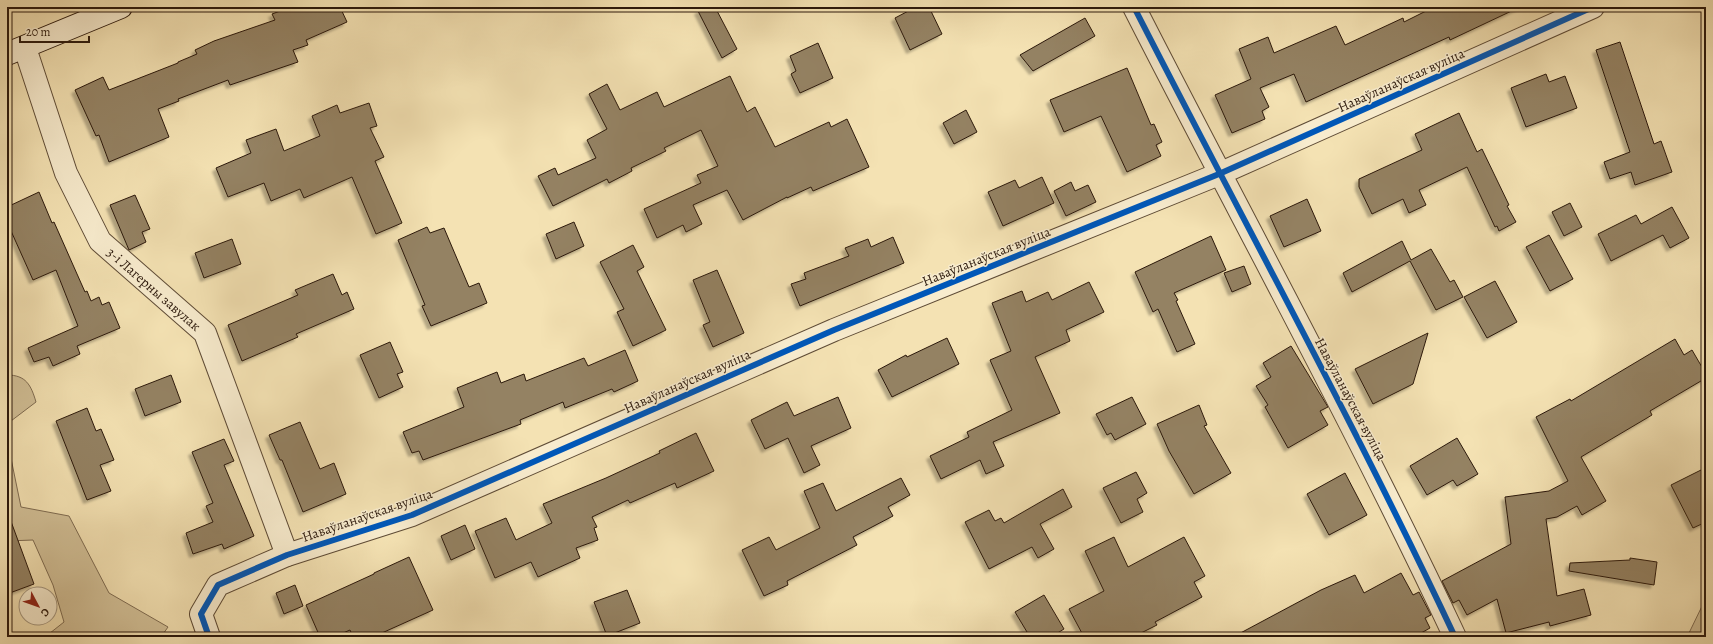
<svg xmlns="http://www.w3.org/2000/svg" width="1713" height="644" font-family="Alegreya,serif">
  <defs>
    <filter id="shadow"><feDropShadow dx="-3.5" dy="3.5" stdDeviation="1" flood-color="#0004"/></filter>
  </defs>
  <rect width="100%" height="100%" fill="#f4e2b3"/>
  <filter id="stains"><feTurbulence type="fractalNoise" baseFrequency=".005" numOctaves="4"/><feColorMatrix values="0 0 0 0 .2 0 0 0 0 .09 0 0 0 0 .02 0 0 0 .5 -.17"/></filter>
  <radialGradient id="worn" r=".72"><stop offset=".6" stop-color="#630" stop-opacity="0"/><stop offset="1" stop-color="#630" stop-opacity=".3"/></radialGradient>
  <g fill="#d2c097" stroke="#7f6c52">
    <path d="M7 375C26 375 31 385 36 402L7 424Z"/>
    <polygon points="7,439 21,507 69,516 109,593 168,627 161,637 45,637 64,622 53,585 33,540 7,541"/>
    <polygon points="1705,600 1706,637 1698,637 1689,633"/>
  </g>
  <g fill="#948263" stroke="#2c190c" filter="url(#shadow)">
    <polygon points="291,7 340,7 347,22 306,40 308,45 293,50 298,62 230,85 228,80 178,99 179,101 158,109 169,137 109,162 99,135 96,136 75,90 103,77 109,90 178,63 178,62 197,54 195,50 214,41 275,20 272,14"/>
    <polygon points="705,7 715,7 737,49 722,58 698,11"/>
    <polygon points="916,7 929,7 942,34 910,50 895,18"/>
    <polygon points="1434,7 1520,7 1450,40 1449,37 1306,102 1294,74 1260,88 1269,107 1262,111 1265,119 1232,133 1215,95 1251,79 1239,49 1268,37 1274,53 1336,26 1345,45 1403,18 1404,22"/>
    <polygon points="1085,18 1095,36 1033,71 1020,55"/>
    <polygon points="1620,42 1654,144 1661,141 1672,172 1635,185 1631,172 1610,179 1604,162 1630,152 1596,50"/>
    <polygon points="818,43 833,78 800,93 791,74 796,71 790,56"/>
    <polygon points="1127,68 1151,125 1154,124 1162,142 1156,145 1161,156 1127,172 1101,116 1064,132 1050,100"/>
    <polygon points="1546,74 1549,82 1565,76 1577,108 1526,127 1511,88"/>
    <polygon points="730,76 747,112 755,107 775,147 829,122 831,127 847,119 869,167 813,191 811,187 787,198 787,197 743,220 727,190 693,205 702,224 686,232 683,225 657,238 644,209 701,183 697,175 718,166 701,130 664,148 666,151 631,168 632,171 609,183 607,179 553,206 538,176 555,168 558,175 596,158 587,140 607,129 589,94 607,84 620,110 657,92 664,107"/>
    <polygon points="369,103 377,126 370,128 384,157 375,161 402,223 376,234 352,177 304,198 300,189 271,201 264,183 228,197 216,168 251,153 246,140 276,129 284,151 320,136 312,116 337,105 340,113"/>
    <polygon points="966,110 977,132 954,144 943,123"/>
    <polygon points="1459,113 1477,152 1482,149 1509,205 1507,206 1516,222 1499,231 1497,226 1495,227 1467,167 1419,190 1426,205 1409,213 1403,199 1372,214 1359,187 1359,179 1422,150 1415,134"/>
    <polygon points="1042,177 1054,203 1003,226 988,192 1015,180 1019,188"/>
    <polygon points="1071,182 1075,191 1088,185 1096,202 1066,216 1054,191"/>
    <polygon points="39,192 52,223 54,222 85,292 87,291 91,301 99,297 102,305 109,302 120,328 77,346 80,354 53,366 49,357 34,362 28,348 78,326 56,270 33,280 7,222 7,207"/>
    <polygon points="135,195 150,229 142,232 146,242 129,250 110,205"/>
    <polygon points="1307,199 1321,231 1284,247 1270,216"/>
    <polygon points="1570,203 1582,227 1564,236 1552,212"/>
    <polygon points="1672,207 1689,238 1670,248 1663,235 1611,261 1598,234 1636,215 1641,224"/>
    <polygon points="574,222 584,246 556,259 546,234"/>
    <polygon points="427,227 430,233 444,228 469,287 479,283 487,303 431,326 422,306 425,305 398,240"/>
    <polygon points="1549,235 1573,279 1550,291 1526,247"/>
    <polygon points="1211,236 1226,270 1174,293 1178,300 1176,301 1195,344 1177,352 1158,309 1153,312 1135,272"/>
    <polygon points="893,237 904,263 800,306 791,284 806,279 804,273 849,256 845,248 868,239 871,247"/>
    <polygon points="232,239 241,264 204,278 195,253"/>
    <polygon points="1402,241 1411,260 1431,249 1450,282 1454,280 1463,297 1436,310 1410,261 1352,292 1343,273"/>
    <polygon points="633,245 644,267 637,271 666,330 633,346 617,312 624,309 600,262"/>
    <polygon points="1244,266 1251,284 1232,292 1224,273"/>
    <polygon points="717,270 744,333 713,347 703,325 710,322 693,280"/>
    <polygon points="333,274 342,295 347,292 354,309 296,334 298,337 242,361 228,325 298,295 295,290"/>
    <polygon points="1495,281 1517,322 1487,338 1464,297"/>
    <polygon points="1089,282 1104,312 1066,330 1070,341 1035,357 1060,413 993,442 1004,466 986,474 980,460 941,479 930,456 969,437 967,432 1012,410 990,360 1011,351 992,303 1022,291 1026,302 1048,292 1052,300"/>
    <polygon points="1428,333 1413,384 1373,404 1355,369"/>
    <polygon points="947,338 959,364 892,397 878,370 906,355 907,357"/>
    <polygon points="1675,339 1684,355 1692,350 1706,374 1706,378 1650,411 1652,415 1581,457 1606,501 1582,515 1577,506 1557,517 1546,519 1557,596 1584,589 1591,615 1550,626 1549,622 1506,633 1497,599 1467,615 1459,600 1453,603 1442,581 1511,544 1505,497 1549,491 1568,481 1536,417 1570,399 1571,401"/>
    <polygon points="390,342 403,372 397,374 403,387 379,398 360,355"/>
    <polygon points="1291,346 1328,407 1320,411 1328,425 1288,448 1265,407 1268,405 1256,386 1271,377 1263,363"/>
    <polygon points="625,350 638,381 614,392 612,389 565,408 563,402 520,420 521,424 423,460 419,451 412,453 403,432 464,407 457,388 497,372 501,383 524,374 526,381 584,358 588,366"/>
    <polygon points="171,375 181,402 145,416 135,389"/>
    <polygon points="838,397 851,428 811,446 820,465 804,473 788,438 765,449 751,420 787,402 794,416"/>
    <polygon points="1132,397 1146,424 1115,440 1111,433 1107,435 1096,414"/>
    <polygon points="1199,405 1207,425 1204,426 1231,473 1194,494 1169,451 1157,424"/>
    <polygon points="87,408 96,431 101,429 114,460 100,465 111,491 87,500 56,421"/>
    <polygon points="300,422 320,469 334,463 346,494 303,512 282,460 280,460 269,435"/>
    <polygon points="696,433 714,471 677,488 675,483 630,503 628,500 592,517 597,527 594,528 598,540 576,548 580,558 538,577 531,562 495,578 475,531 506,518 516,540 552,523 543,504 606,478 660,453 659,451"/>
    <polygon points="1457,438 1478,474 1457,486 1453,480 1427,495 1410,466"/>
    <polygon points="224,439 234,461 224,465 254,536 224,549 222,544 193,554 186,533 213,522 206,506 213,503 192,452"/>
    <polygon points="1701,470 1706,481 1706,522 1693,528 1671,485"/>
    <polygon points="1136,472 1147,493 1137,499 1143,512 1121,523 1103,488"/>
    <polygon points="1345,473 1367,515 1329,535 1307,494"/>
    <polygon points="901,478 910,495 888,507 893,516 853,537 857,545 787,581 788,585 764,596 742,550 769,537 776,550 820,528 804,491 823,483 836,511"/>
    <polygon points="1063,489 1072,507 1040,524 1054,549 1038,558 1032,547 989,569 965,522 989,510 995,521 1001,518 1004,523"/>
    <polygon points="7,516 9,516 34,584 7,594"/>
    <polygon points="465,525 475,549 451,560 441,536"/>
    <polygon points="1114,537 1128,567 1184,537 1205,576 1194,582 1202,597 1155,622 1157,625 1133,637 1084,637 1069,609 1104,591 1085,551"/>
    <polygon points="409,557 433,610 373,637 353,637 350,630 334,637 320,637 306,605 374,574 374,573"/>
    <polygon points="1630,558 1657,562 1654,585 1569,571 1570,563 1630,560"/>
    <polygon points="1401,573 1413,595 1419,592 1420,594 1431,615 1425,618 1430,628 1414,637 1233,637 1321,590 1355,575 1364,593"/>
    <polygon points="295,585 303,606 284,614 276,593"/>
    <polygon points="627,590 640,623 607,636 594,602"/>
    <polygon points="1044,595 1064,629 1051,637 1030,637 1015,612"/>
  </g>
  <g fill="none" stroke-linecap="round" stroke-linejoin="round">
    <g stroke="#5e4b36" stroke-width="24">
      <g id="street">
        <path d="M1134 7C1241 217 1355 424 1455 637"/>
        <polyline points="25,48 66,173 100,241 205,333 287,555"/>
        <polyline points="209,637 201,614 218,585 287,555 412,515 834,330 1219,174 1593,7"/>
      </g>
    </g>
    <g stroke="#2c190c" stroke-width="24">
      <polyline id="secondary" points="7,54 121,7"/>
    </g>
    <use href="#street" stroke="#f8ecce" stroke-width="22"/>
    <use href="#secondary" stroke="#f8ecce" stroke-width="22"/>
    <g stroke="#f8ecce" stroke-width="8">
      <g id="cycleway">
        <path d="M1134 7C1241 217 1355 424 1455 637"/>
        <polyline points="209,637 201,614 218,585 287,555 412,515 834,330 1219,174 1593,7"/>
      </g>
    </g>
    <use href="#cycleway" stroke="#0057b8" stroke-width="6"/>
  </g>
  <g text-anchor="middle" stroke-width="3" stroke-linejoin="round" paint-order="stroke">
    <g font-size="14" fill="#2c190c" stroke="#f8ecce">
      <text transform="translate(1401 80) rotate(-24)" y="5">Наваўланаўская вуліца</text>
      <text transform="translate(986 256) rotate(-22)" y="5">Наваўланаўская вуліца</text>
      <text transform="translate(154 289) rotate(41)" y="5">3-і Лагерны завулак</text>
      <text transform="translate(687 381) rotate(-24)" y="5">Наваўланаўская вуліца</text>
      <text transform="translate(1351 399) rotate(62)" y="5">Наваўланаўская вуліца</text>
      <text transform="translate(367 515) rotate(-19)" y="5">Наваўланаўская вуліца</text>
    </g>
  </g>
  <rect width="1713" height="644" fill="none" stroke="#f4e2b3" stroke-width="24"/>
  <rect x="8" y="8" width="1697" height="628" fill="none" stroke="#2c190c" stroke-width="2"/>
  <rect x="12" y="12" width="1689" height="620" fill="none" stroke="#2c190c"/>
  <g transform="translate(38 606) rotate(131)"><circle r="19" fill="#f8ecce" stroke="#a69880"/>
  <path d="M0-3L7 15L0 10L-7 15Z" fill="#8f2418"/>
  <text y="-6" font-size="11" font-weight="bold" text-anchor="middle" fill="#2c190c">С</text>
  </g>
  <path d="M20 36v6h69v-6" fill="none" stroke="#2c190c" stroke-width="2"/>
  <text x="26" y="36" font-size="12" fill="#2c190c" stroke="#f8ecce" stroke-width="3" paint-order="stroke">20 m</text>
  <rect width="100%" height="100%" filter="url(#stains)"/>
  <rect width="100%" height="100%" fill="url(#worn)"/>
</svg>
